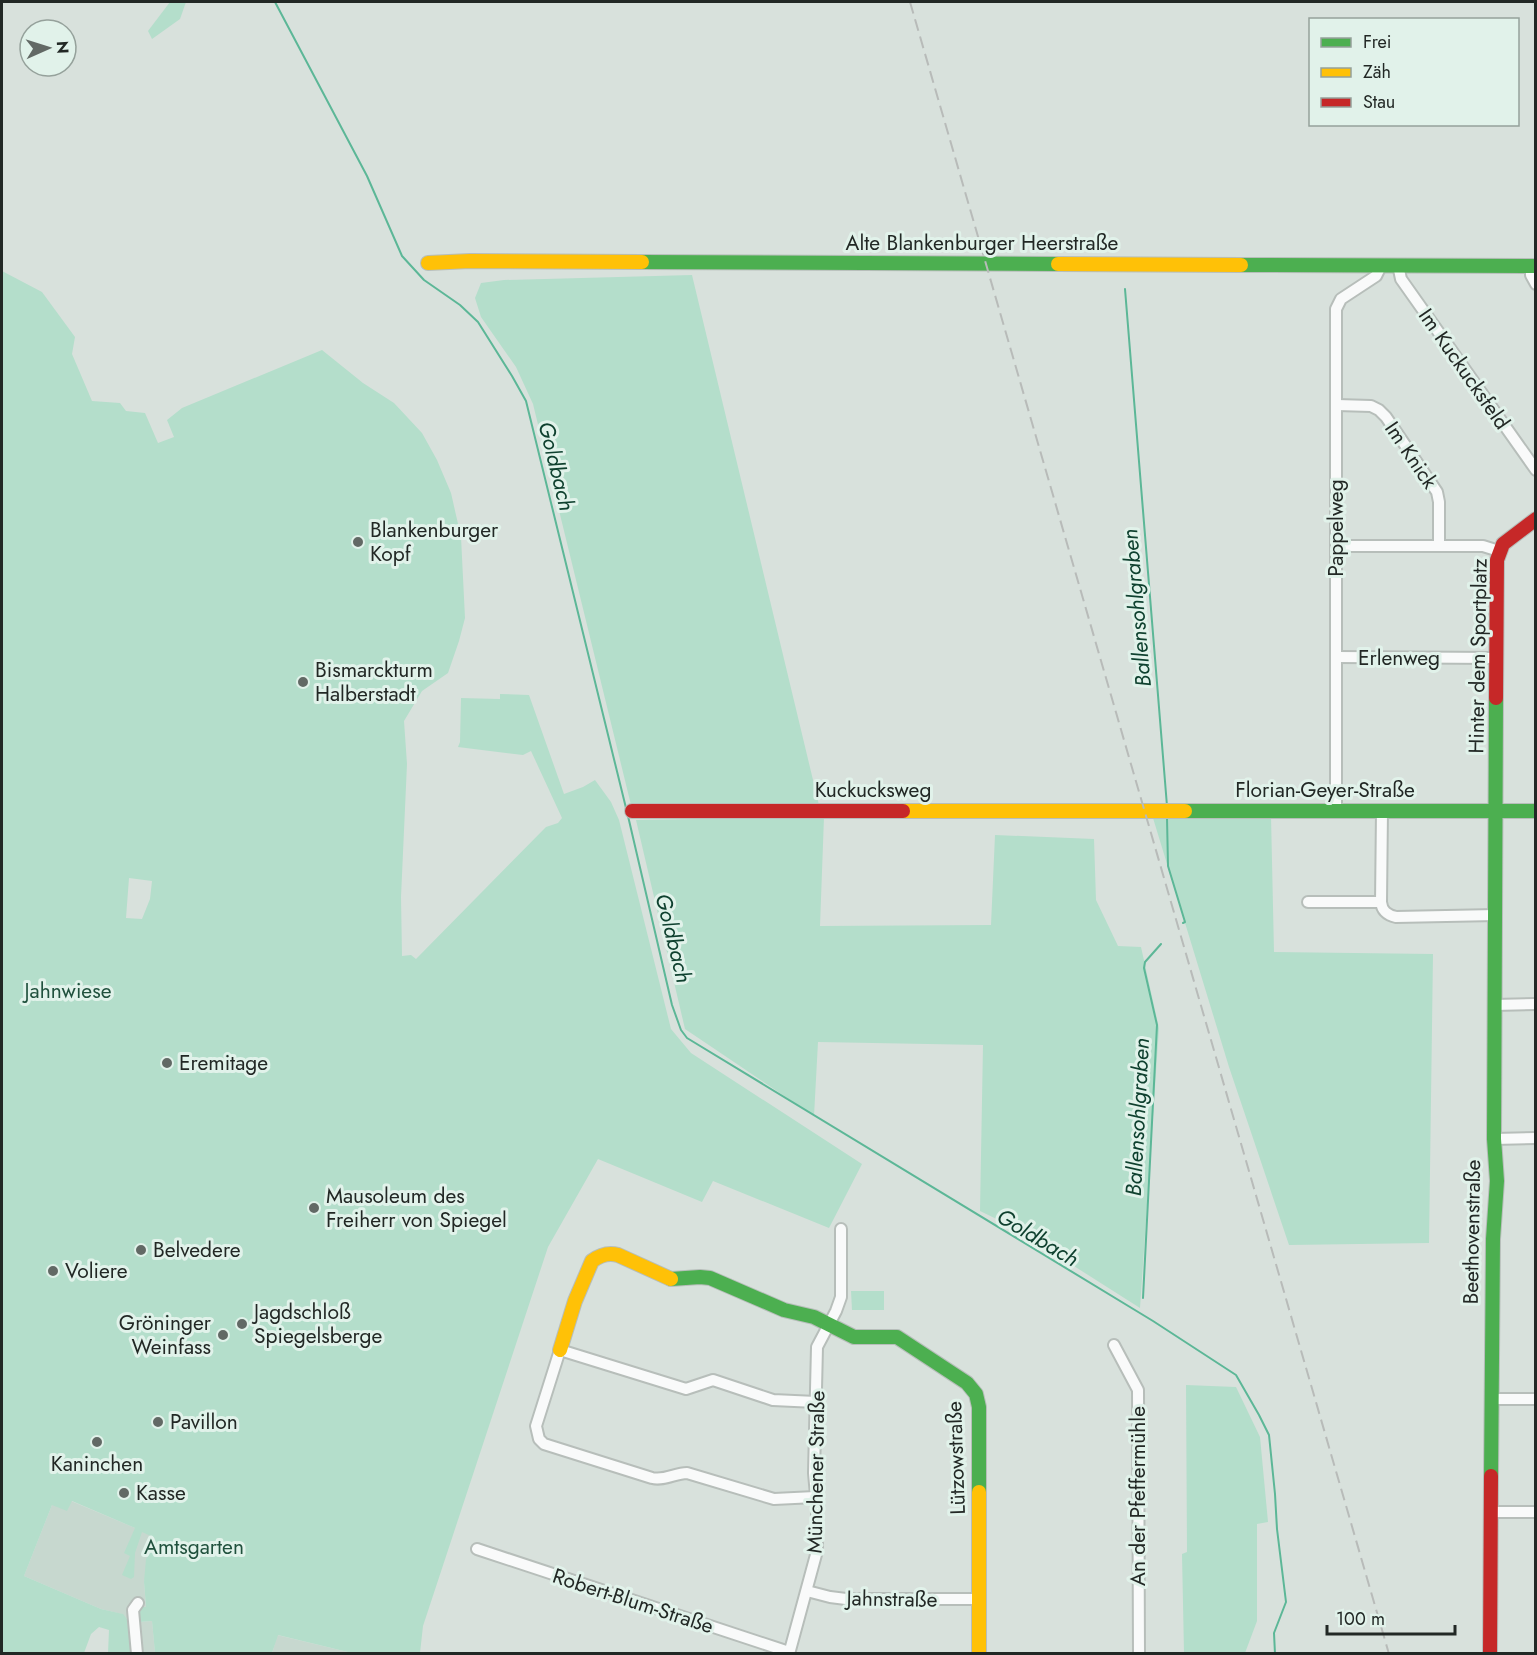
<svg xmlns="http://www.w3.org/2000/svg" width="1537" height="1655" font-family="Jost,sans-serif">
  <rect width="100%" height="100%" fill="#d8e1dc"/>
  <g fill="#c7d8cf">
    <polygon points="181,1489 144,1582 146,1608 140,1622 152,1621 155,1653 131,1653 127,1619 122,1614 101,1609 24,1576 52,1505 71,1501 135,1528"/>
    <polygon points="277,1635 352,1653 272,1654"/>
  </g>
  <g fill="#b4decb" fill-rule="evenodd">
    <polygon points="170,2 186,2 180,19 152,39 148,31"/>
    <path d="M2 271 42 292 75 337 72 354 92 401 120 403 126 411 145 413 158 443 174 437 167 420 182 408 322 350 363 383 394 403 422 433 437 460 451 493 461 537 465 618 459 641 448 673 422 691 404 721 407 764 401 897 402 956 411 955 416 959 546 827 558 823 562 818 531 751 523 755 458 747 460 742 461 698 500 699V694L529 695 564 794 583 787 595 780 611 802 619 820 671 1029 691 1053 862 1164 829 1228 713 1181 702 1202 598 1159 548 1247 423 1626 420 1653H352L278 1635 272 1653H155L152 1621 139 1622 138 1610 141 1607H146L144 1582 146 1559 151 1552 155 1538 142 1532 135 1553 134 1577 131 1579 122 1575 130 1556 124 1553 135 1528 72 1501 67 1511 52 1505 24 1576 101 1609 123 1614 127 1619 131 1653H108L109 1630 99 1627 91 1634 84 1653H2ZM129 878 152 881 150 899 142 919 126 918Z"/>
    <polygon points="692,275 819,805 631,805 533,404 516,367 481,317 475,298 481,283 504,280"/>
    <polygon points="1271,816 1274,952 1433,954 1429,1243 1289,1245 1229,1067 1153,818"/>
    <polygon points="824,817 820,926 991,925 995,835 1094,839 1096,900 1118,946 1141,947 1159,1028 1140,1308 1011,1226 980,1211 983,1045 818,1042 814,1116 685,1029 636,820"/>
    <polygon points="851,1291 884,1291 884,1310 852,1310"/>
    <polygon points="1186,1385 1236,1387 1260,1437 1268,1522 1257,1524 1257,1621 1245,1653 1184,1653 1182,1554 1187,1552"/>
  </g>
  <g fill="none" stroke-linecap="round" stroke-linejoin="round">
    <g stroke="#5cb797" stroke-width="2">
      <polyline points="275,2 367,176 402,256 424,280 460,305 478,322 512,376 526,401 626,808"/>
      <polyline points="1125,289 1167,806"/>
      <polyline points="628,816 672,1005 681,1030 687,1038 1153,1321 1236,1375 1259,1415 1269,1435 1275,1494 1277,1529 1286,1602 1274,1633 1275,1654"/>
      <polyline points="1167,818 1168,866 1185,922 1183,923"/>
      <polyline points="1143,1298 1157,1025 1144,968 1145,962 1161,944"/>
    </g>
    <g stroke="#b7beba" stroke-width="14">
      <g id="street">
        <polyline points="1398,265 1401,279 1536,470"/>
        <polyline points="1531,266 1531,275 1536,284"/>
        <polyline points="1337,405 1371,406 1379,410 1386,417 1437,492 1439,502 1439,546"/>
        <polyline points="1336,546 1483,546 1499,551"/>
        <polyline points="1336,657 1497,658"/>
        <polyline points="1336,811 1336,309 1341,299 1376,276 1379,270 1379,265"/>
        <path d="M1382 811 1381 902C1382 911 1387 915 1396 917L1496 915"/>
        <polyline points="1308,902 1381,902"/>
        <polyline points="1494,1005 1536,1004"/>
        <polyline points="1494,1139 1536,1138"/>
        <polyline points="1114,1345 1138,1390 1139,1654"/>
        <polyline points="1492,1399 1536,1399"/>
        <path d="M815 1497 774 1499 687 1473C675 1473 665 1481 652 1478L544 1444 539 1439 536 1426 560 1350 686 1389 713 1380 773 1400 816 1402"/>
        <polyline points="1491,1512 1536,1512"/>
        <polyline points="477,1549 789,1652"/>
        <polyline points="807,1591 830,1597 846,1599 979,1599"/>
        <polyline points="137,1654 133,1610 138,1603"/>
        <polyline points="789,1654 817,1551 817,1507 814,1473 817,1347 836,1311 841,1297 841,1229"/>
      </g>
    </g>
    <g stroke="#b7beba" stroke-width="16">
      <g id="fast">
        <polyline points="642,262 1058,264"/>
        <polyline points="1241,265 1536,266"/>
        <polyline points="1185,811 1536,811"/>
        <polyline points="671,1279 700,1277 710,1278 784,1310 814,1317 854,1337 897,1337 967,1383 976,1394 979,1407 979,1492"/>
        <polyline points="1491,1476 1493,1239 1497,1181 1494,1139 1496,698"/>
      </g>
    </g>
    <g stroke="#b7beba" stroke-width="16">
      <g id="slow">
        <polyline points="428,263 470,261 642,262"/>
        <polyline points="1058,264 1241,265"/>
        <polyline points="903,811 1185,811"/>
        <path d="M560 1350 575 1301 592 1261C600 1255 608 1252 618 1255L671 1279"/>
        <polyline points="979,1492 979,1654"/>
      </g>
    </g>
    <g stroke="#b7beba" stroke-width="16">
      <g id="jam">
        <polyline points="1496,698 1497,560 1503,544 1536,519"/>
        <polyline points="632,811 903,811"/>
        <polyline points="1490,1654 1491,1476"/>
      </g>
    </g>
    <use href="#street" stroke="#f9fafa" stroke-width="10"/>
    <use href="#fast" stroke="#4caf50" stroke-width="14"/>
    <use href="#slow" stroke="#ffc107" stroke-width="14"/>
    <use href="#jam" stroke="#c62828" stroke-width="14"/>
    <polyline stroke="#b8bbb9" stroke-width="2" stroke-dasharray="12 6" stroke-linecap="butt" points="910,2 1389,1654"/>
  </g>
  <g fill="#626965" stroke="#e1f2ea" stroke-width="2">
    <circle cx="358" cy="542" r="6"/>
    <circle cx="303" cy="682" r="6"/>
    <circle cx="167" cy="1063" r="6"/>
    <circle cx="314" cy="1208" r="6"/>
    <circle cx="141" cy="1250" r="6"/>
    <circle cx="53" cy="1271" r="6"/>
    <circle cx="242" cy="1324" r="6"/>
    <circle cx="223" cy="1335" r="6"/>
    <circle cx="158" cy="1422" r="6"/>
    <circle cx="97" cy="1442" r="6"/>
    <circle cx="124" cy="1493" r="6"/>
  </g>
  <g text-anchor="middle" stroke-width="6" stroke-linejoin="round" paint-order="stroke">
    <g font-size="21" fill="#222825" stroke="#e1f2ea">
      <text x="982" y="250">Alte Blankenburger Heerstraße</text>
      <text transform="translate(1464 369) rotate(55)" y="7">Im Kuckucksfeld</text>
      <text transform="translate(1411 455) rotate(56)" y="7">Im Knick</text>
      <text transform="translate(1336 528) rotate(-90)" y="7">Pappelweg</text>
      <text transform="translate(1478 656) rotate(-89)" y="7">Hinter dem Sportplatz</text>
      <text x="1399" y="665">Erlenweg</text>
      <text x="873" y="797">Kuckucksweg</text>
      <text x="1325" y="797">Florian-Geyer-Straße</text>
      <text transform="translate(1472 1232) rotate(-89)" y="7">Beethovenstraße</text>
      <text transform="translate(956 1458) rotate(-92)" y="7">Lützowstraße</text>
      <text transform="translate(816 1472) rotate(-89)" y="7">Münchener Straße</text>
      <text transform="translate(1138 1496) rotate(-90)" y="7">An der Pfeffermühle</text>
      <text transform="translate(892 1599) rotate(1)" y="7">Jahnstraße</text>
      <text transform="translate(633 1601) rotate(18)" y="7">Robert-Blum-Straße</text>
    </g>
    <g font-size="21" fill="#222825" stroke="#e1f2ea" text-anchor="start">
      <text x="370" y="537">Blankenburger<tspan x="370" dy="24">Kopf</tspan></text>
      <text x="315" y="677">Bismarckturm<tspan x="315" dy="24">Halberstadt</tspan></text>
      <text x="179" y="1070">Eremitage</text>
      <text x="326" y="1203">Mausoleum des<tspan x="326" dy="24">Freiherr von Spiegel</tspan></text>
      <text x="153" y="1257">Belvedere</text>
      <text x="65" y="1278">Voliere</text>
      <text x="254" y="1319">Jagdschloß<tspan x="254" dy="24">Spiegelsberge</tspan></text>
      <text x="211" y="1330" text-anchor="end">Gröninger<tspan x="211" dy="24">Weinfass</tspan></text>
      <text x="170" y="1429">Pavillon</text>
      <text x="97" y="1471" text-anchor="middle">Kaninchen</text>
      <text x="136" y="1500">Kasse</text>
    </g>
    <g font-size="21" fill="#20513d" stroke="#e1f2ea">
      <text x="68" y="998">Jahnwiese</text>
      <text x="194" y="1554">Amtsgarten</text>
    </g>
    <g font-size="22" font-style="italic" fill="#0f412f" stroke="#e1f2ea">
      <text transform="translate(557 466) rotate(76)" y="8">Goldbach</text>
      <text transform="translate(1136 608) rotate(-95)" y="8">Ballensohlgraben</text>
      <text transform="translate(674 938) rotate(76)" y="8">Goldbach</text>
      <text transform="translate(1137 1117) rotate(-87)" y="8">Ballensohlgraben</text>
      <text transform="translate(1038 1237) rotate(31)" y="8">Goldbach</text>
    </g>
  </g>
  <rect width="1537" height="1655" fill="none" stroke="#222825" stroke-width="6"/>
  <rect x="1309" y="18" width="210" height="108" fill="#e1f2ea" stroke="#95a19b" stroke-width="1.5"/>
  <rect x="1321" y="38" width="30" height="9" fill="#4caf50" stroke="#95a19b" stroke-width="1.5"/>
  <text x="1363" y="48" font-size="18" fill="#222825">Frei</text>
  <rect x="1321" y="68" width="30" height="9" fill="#ffc107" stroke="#95a19b" stroke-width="1.5"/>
  <text x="1363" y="78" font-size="18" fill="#222825">Zäh</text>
  <rect x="1321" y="98" width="30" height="9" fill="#c62828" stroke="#95a19b" stroke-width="1.5"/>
  <text x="1363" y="108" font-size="18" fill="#222825">Stau</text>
  <g transform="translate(48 48) rotate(87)"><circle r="28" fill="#e1f2ea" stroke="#95a19b" stroke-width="1.5"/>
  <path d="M0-4.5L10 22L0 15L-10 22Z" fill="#626965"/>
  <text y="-9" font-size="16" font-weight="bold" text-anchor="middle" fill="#222825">N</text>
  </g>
  <path d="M1327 1625v9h128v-9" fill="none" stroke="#222825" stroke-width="3"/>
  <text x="1336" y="1625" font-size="18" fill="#222825" stroke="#e1f2ea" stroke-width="4.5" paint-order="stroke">100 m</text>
</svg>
